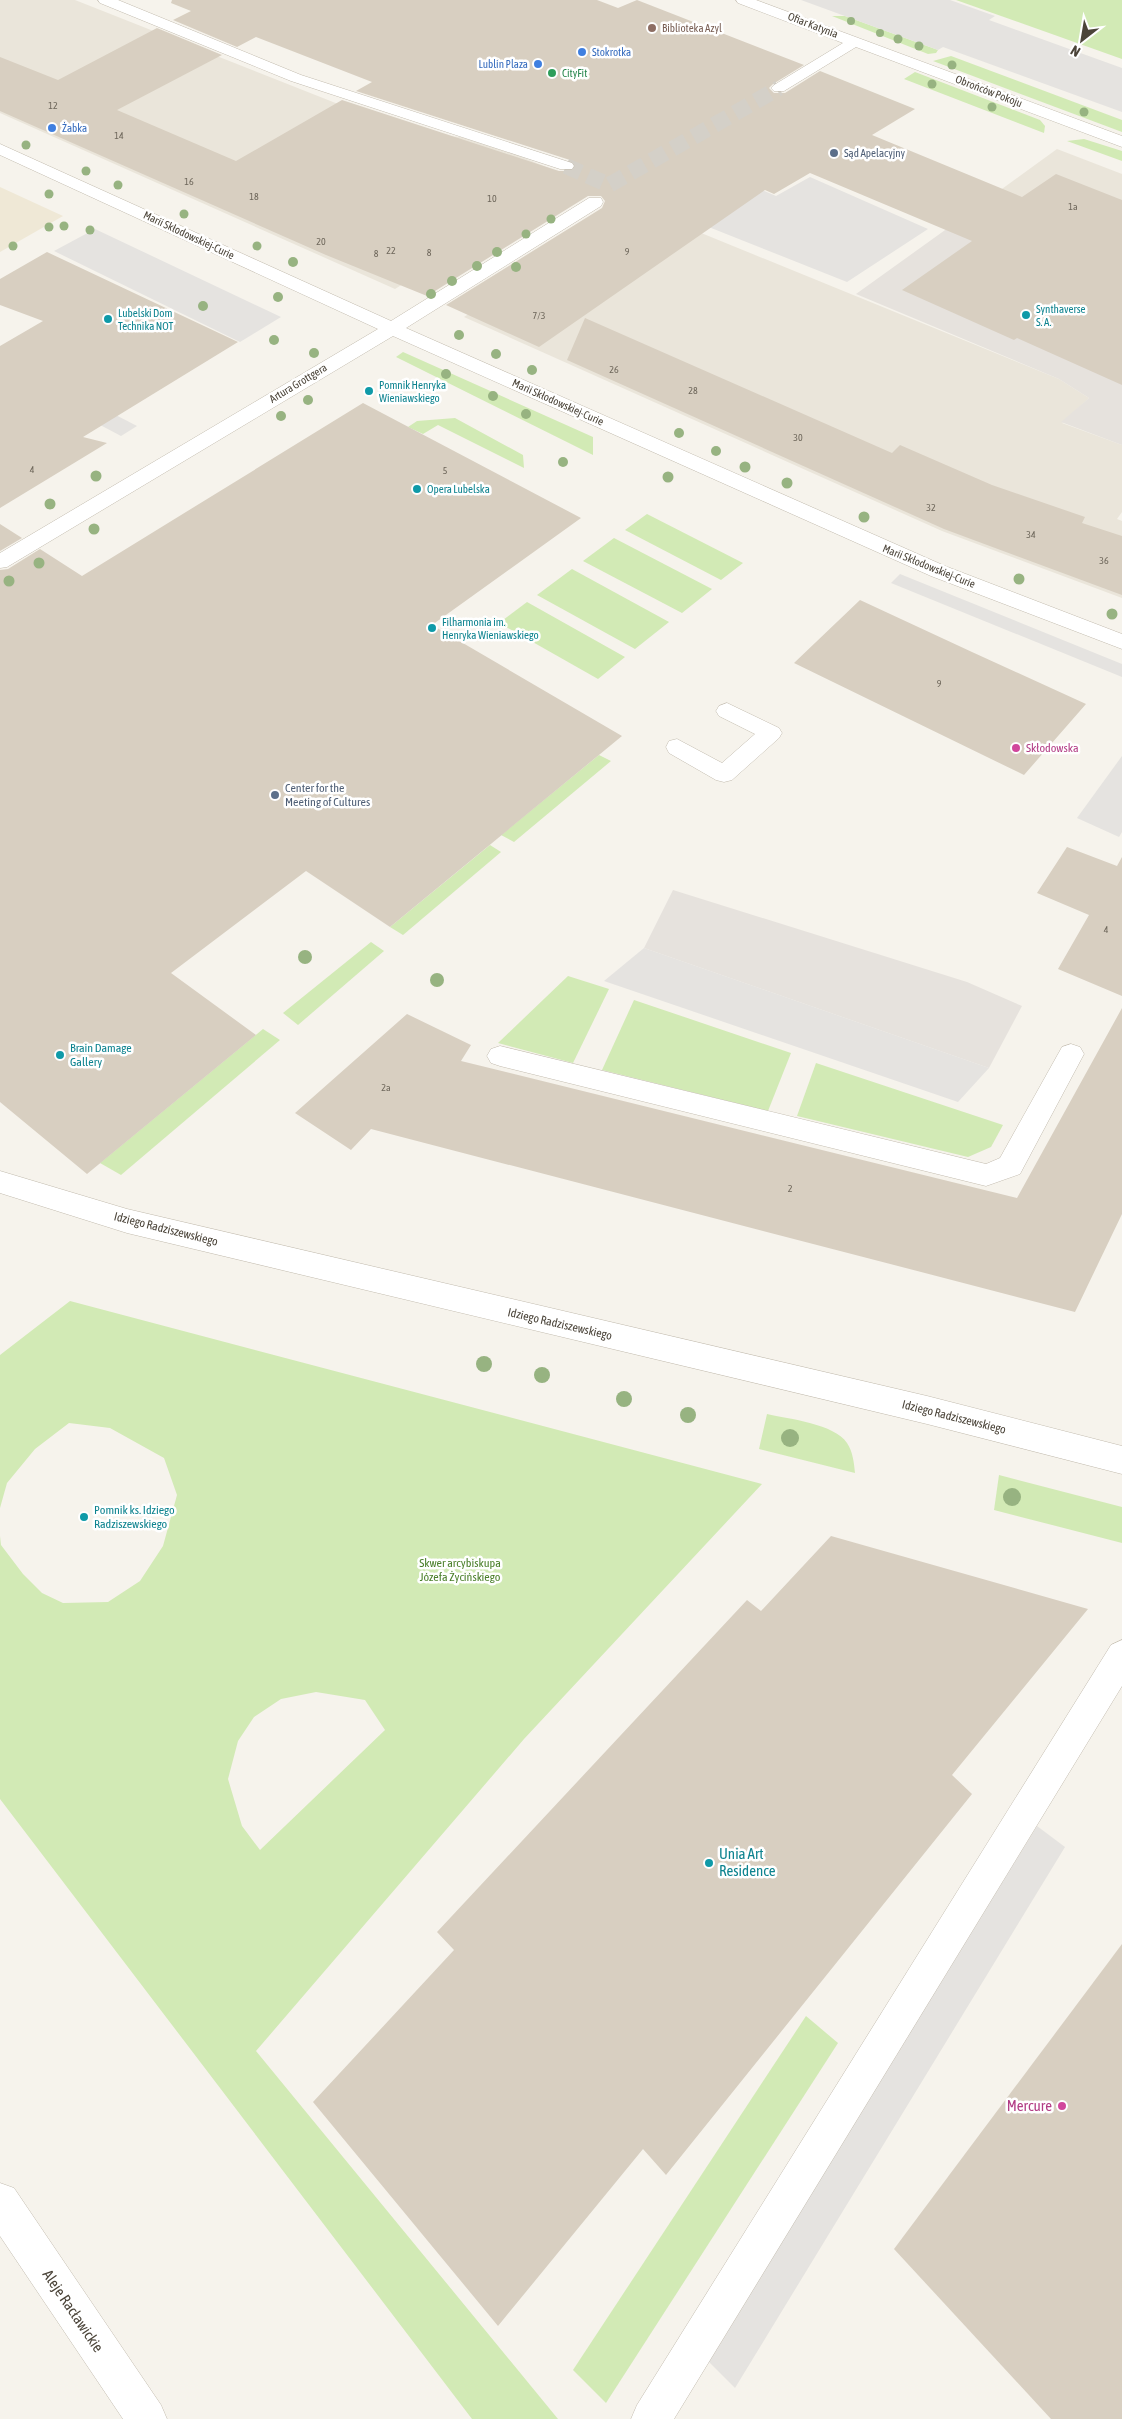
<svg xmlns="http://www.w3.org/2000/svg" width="1122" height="2419" font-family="'Asap Condensed',sans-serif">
  <rect width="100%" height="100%" fill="#f6f3ec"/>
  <g fill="#eae5da">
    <polygon points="0,0 75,0 419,136 475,137 572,178 395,289 0,113"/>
    <polygon points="1057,149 1122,174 1122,271 973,210"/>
    <polygon points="635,206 1059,379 1089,398 1062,423 1122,445 1122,512 1117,519 1122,521 1122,598 942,531 464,317"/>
  </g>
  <g fill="#e6e2dd">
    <polygon points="973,210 1122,271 1122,445 1061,422 1089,398 1059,379 856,294"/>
    <polygon points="673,890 967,982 1022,1006 989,1068 644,948"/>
  </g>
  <polygon fill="#efe8d6" points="0,187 63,216 0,252"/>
  <g fill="#d2eab5" fill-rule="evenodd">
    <polygon points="956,0 1122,0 1122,59"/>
    <polygon points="832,16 845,16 938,50 936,53 928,54"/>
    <polygon points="951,56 1122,120 1122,132 933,61"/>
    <polygon points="915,72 1040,120 1045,126 1044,133 904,79"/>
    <polygon points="1084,139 1122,151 1122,161 1067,141"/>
    <polygon points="403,352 593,437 593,455 396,357"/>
    <polygon points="455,418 523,455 524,468 438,425 423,434 408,427 417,421"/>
    <polygon points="647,514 743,563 721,580 625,530"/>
    <polygon points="614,538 712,589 682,613 583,561"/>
    <polygon points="572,569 669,622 635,649 537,595"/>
    <polygon points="527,602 625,657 598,679 499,623"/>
    <polygon points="599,755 611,761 514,842 501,835"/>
    <polygon points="490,845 501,852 403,935 390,927"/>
    <polygon points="371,942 384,951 298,1025 283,1013"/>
    <polygon points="568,976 609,989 573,1063 498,1043"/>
    <polygon points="634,1000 791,1053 768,1111 602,1070"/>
    <polygon points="263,1029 280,1040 121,1175 100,1163"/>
    <polygon points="816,1063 1003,1125 991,1147 968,1157 797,1116"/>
    <path d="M70 1301 762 1484 524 1739 256 2051 558 2419H472L0 1799V1536L1 1545 23 1574 42 1593 63 1603 108 1602 140 1581 163 1546 177 1495 164 1458 110 1428 69 1423 35 1449 7 1483 0 1508V1355ZM316 1692 365 1700 385 1730 260 1850 242 1826 228 1779 238 1741 254 1717 281 1699Z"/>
    <path d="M767 1414C789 1419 835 1424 847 1443 853 1452 854 1463 855 1473L759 1449Z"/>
    <polygon points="999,1475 1122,1507 1122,1543 994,1510"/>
    <polygon points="806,2016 838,2043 606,2403 573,2370"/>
  </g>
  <g fill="#e5e3e0">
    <polygon points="801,0 950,0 995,16 989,20 1122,68 1122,112 943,47 938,50"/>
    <polygon points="810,177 928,229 847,282 676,214 736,179 776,196"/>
    <polygon points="95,229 281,317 240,342 54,251"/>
    <polygon points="0,355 137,426 121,436 0,372"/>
    <polygon points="900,574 1122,664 1122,677 891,583"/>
    <polygon points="1122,756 1122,832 1119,837 1077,818"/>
    <polygon points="644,948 989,1068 958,1102 604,981"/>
    <polygon points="1037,1826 1065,1847 735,2388 706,2359"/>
  </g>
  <g fill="#d8cfc1">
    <polygon points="172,0 597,0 618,8 637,0 804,65 773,84 769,88 774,93 785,93 820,71 915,109 872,135 1022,197 1056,174 1122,200 1122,385 1017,338 1014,340 902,290 972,241 810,173 774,194 765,190 539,347 446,305 602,208 605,201 601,196 588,196 427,296 326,255 0,111 0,57 58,80 157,28 222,55 117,110 236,161 342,100 559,171 572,171 576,167 573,161 356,91 372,82 256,37 237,47 173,20 191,11 171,3"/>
    <polygon points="47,252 238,342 83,437 107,443 0,508 0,346 43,321 0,305 0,279"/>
    <polygon points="585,318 892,453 900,445 992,485 1085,517 1082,523 1122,536 1122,595 944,529 567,360"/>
    <polygon points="363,403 581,518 432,625 622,736 390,927 306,871 171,973 256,1035 87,1174 0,1102 0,570 8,569 40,549 82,576"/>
    <polygon points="0,524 22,538 0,551"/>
    <polygon points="860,600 972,652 1086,704 1024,775 794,663"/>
    <polygon points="1067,847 1117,866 1122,857 1122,996 1058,969 1089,915 1037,893"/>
    <polygon points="1122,1008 1122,1214 1075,1312 371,1129 351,1150 295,1113 407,1014 471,1045 461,1061 1017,1198"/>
    <polygon points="831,1536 1088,1609 952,1775 972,1794 666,2175 643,2149 498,2326 313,2102 454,1950 437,1932 747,1600 761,1611"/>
    <polygon points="1122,1944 1122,2419 1051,2419 894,2249"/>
  </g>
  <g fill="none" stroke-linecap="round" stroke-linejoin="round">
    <polyline stroke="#d4d0c8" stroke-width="16" stroke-dasharray="16 8" stroke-linecap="butt" points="566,166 609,185 779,88"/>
    <g stroke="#c2bbae" stroke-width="1">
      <g id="minor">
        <polygon points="98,0 118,0 301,75 572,163 574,166 572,169 560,169 291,81 100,3"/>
        <polygon points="736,0 756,0 1122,136 1122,147 856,47 784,91 774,91 771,88 774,85 843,43 738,3"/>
        <polygon points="0,144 391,321 589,198 601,198 603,202 601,206 406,328 945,566 1122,634 1122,649 931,576 393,336 7,567 0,568 0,553 378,329 0,155"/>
        <polygon points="727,703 779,728 782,733 779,738 732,780 724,782 716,780 669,753 666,747 669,741 677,739 722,763 755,734 719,716 716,711 719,706"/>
        <polygon points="1071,1044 1080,1047 1084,1054 1020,1174 986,1186 500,1066 491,1063 487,1056 491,1049 500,1046 986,1164 1000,1158 1062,1047"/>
        <polygon points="0,1171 127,1209 927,1396 1122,1446 1122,1474 927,1424 127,1233 0,1193"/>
        <polygon points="1122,1640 1122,1686 674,2419 631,2419 637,2405 1111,1645"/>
        <polygon points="0,2183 14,2188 161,2405 167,2419 123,2419 0,2236"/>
      </g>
    </g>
    <use href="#minor" fill="#fff" fill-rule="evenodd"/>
  </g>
  <g fill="#97b381">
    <circle cx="851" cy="21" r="4"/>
    <circle cx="880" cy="33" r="4"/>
    <circle cx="898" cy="39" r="4.5"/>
    <circle cx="919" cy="46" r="4.5"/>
    <circle cx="952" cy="65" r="4.5"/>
    <circle cx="932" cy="84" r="4.5"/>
    <circle cx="992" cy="107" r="4.5"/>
    <circle cx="1084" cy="112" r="4.5"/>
    <circle cx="26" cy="145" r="4.5"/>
    <circle cx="86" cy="171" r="4.5"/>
    <circle cx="118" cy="185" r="4.5"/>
    <circle cx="49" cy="194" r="4.5"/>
    <circle cx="184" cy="214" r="4.5"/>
    <circle cx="551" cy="219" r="4.5"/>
    <circle cx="64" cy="226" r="4.5"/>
    <circle cx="49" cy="227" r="4.5"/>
    <circle cx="90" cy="230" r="4.5"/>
    <circle cx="526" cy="234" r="4.5"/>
    <circle cx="13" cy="246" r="4.5"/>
    <circle cx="257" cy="246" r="4.5"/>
    <circle cx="497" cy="252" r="5"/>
    <circle cx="293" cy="262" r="5"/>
    <circle cx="477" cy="266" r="5"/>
    <circle cx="516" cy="267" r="5"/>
    <circle cx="452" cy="281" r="5"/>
    <circle cx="431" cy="294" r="5"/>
    <circle cx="278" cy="297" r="5"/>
    <circle cx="203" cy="306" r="5"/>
    <circle cx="459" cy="335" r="5"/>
    <circle cx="274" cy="340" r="5"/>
    <circle cx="314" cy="353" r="5"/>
    <circle cx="496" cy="354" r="5"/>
    <circle cx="532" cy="370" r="5"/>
    <circle cx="446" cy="374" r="5"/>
    <circle cx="493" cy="396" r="5"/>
    <circle cx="308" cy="400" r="5"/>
    <circle cx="526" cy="414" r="5"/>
    <circle cx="281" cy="416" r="5"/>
    <circle cx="679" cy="433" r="5"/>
    <circle cx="716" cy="451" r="5"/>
    <circle cx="563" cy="462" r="5"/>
    <circle cx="745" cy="467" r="5.5"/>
    <circle cx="96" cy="476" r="5.5"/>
    <circle cx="668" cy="477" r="5.5"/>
    <circle cx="787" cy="483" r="5.5"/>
    <circle cx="50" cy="504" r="5.5"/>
    <circle cx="864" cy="517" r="5.5"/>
    <circle cx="94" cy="529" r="5.5"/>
    <circle cx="39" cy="563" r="5.5"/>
    <circle cx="1019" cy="579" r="5.5"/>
    <circle cx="9" cy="581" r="5.5"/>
    <circle cx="1112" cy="614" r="5.5"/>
    <circle cx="305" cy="957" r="7"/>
    <circle cx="437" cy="980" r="7"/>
    <circle cx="484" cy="1364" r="8"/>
    <circle cx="542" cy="1375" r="8"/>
    <circle cx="624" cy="1399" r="8"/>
    <circle cx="688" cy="1415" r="8"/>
    <circle cx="790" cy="1438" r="9"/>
    <circle cx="1012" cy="1497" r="9"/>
  </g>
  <circle fill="#8d6e63" stroke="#fff" stroke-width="2" cx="652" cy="28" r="5"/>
  <g fill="#3f7fe0" stroke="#fff" stroke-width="2">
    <circle cx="582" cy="52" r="5"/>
    <circle cx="538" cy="64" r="5"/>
    <circle cx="52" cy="128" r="5"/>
  </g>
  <circle fill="#2e9e5b" stroke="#fff" stroke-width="2" cx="552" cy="73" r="5"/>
  <g fill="#5c6f8a" stroke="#fff" stroke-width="2">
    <circle cx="834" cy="153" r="5"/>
    <circle cx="275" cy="795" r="5"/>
  </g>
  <g fill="#0f9aa8" stroke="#fff" stroke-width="2">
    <circle cx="1026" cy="315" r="5"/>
    <circle cx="108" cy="319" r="5"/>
    <circle cx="369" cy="391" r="5"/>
    <circle cx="417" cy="489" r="5"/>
    <circle cx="432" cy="628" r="5"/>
    <circle cx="60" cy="1055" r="5"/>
    <circle cx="84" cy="1517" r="5"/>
    <circle cx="709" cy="1863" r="5"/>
  </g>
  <g fill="#d1479c" stroke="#fff" stroke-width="2">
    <circle cx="1016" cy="748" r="5"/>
    <circle cx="1062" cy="2106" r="5"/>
  </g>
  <g text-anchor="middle" stroke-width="5" stroke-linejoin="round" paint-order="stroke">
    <g font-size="10" fill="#6e675b">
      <text x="53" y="109">12</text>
      <text x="119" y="139">14</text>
      <text x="189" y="185">16</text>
      <text x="254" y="200">18</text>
      <text x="492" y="202">10</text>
      <text x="1073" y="210">1a</text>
      <text x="321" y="245">20</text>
      <text x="391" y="254">22</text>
      <text x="627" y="255">9</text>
      <text x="429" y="256">8</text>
      <text x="376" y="257">8</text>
      <text x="539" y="319">7/3</text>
      <text x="614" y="373">26</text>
      <text x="693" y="394">28</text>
      <text x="798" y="441">30</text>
      <text x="32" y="473">4</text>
      <text x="445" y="474">5</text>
      <text x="931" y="511">32</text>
      <text x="1031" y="538">34</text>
      <text x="1104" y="564">36</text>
      <text x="939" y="687">9</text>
      <text x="1106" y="933">4</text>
      <text x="386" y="1091">2a</text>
      <text x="790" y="1192">2</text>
    </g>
    <g font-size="11" fill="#4b4439" stroke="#fff">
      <text transform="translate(813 25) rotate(21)" y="4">Ofiar Katynia</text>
      <text transform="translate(989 91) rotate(21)" y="4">Obrońców Pokoju</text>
      <text transform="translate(189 235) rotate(25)" y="4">Marii Skłodowskiej-Curie</text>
      <text transform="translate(298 383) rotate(-31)" y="4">Artura Grottgera</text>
      <text transform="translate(558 402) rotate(24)" y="4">Marii Skłodowskiej-Curie</text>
      <text transform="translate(929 566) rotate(22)" y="4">Marii Skłodowskiej-Curie</text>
    </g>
    <g font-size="11" fill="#785e54" stroke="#fff" text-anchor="start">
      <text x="662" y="32">Biblioteka Azyl</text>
    </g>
    <g font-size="11" fill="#366cbe" stroke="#fff" text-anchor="start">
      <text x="592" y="56">Stokrotka</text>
      <text x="528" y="68" text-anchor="end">Lublin Plaza</text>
      <text x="62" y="132">Żabka</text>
    </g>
    <g font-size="11" fill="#27864d" stroke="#fff" text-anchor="start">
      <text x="562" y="77">CityFit</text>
    </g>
    <g font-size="11" fill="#4e5e75" stroke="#fff" text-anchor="start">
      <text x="844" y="157">Sąd Apelacyjny</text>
    </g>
    <g font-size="11" fill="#0d838f" stroke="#fff" text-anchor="start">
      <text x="1036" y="313">Synthaverse<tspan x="1036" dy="13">S. A.</tspan></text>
      <text x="118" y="317">Lubelski Dom<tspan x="118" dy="13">Technika NOT</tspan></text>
      <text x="379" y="389">Pomnik Henryka<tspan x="379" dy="13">Wieniawskiego</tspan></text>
      <text x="427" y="493">Opera Lubelska</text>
      <text x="442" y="626">Filharmonia im.<tspan x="442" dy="13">Henryka Wieniawskiego</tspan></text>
    </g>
    <g font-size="12" fill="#b23c85" stroke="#fff" text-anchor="start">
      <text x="1026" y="752">Skłodowska</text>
    </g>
    <g font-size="12" fill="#4e5e75" stroke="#fff" text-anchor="start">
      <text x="285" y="792">Center for the<tspan x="285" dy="14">Meeting of Cultures</tspan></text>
    </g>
    <g font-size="12" fill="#0d838f" stroke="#fff" text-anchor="start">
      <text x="70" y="1052">Brain Damage<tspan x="70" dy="14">Gallery</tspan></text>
      <text x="94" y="1514">Pomnik ks. Idziego<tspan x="94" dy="14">Radziszewskiego</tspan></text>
    </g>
    <g font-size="12" fill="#4b4439" stroke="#fff">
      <text transform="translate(166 1229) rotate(14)" y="4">Idziego Radziszewskiego</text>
      <text transform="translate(560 1324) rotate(13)" y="4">Idziego Radziszewskiego</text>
      <text transform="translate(954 1417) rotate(14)" y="4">Idziego Radziszewskiego</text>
    </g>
    <g font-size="12" fill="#4a7f2a" stroke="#fff">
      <text x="460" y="1567">Skwer arcybiskupa<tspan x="460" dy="14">Józefa Życińskiego</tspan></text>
    </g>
    <g font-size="15" fill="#0d838f" stroke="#fff" text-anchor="start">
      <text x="719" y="1859">Unia Art<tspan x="719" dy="17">Residence</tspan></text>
    </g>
    <g font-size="15" fill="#b23c85" stroke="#fff" text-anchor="end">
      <text x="1052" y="2111">Mercure</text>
    </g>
    <g font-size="15" fill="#4b4439" stroke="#fff">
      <text transform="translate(73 2311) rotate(56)" y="5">Aleje Racławickie</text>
    </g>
  </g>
  <g transform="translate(1082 40) rotate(211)" stroke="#ffffff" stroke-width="4" paint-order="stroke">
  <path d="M0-4L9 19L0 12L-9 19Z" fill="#4b4439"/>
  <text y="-8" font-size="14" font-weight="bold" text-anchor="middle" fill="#4b4439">N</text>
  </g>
</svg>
